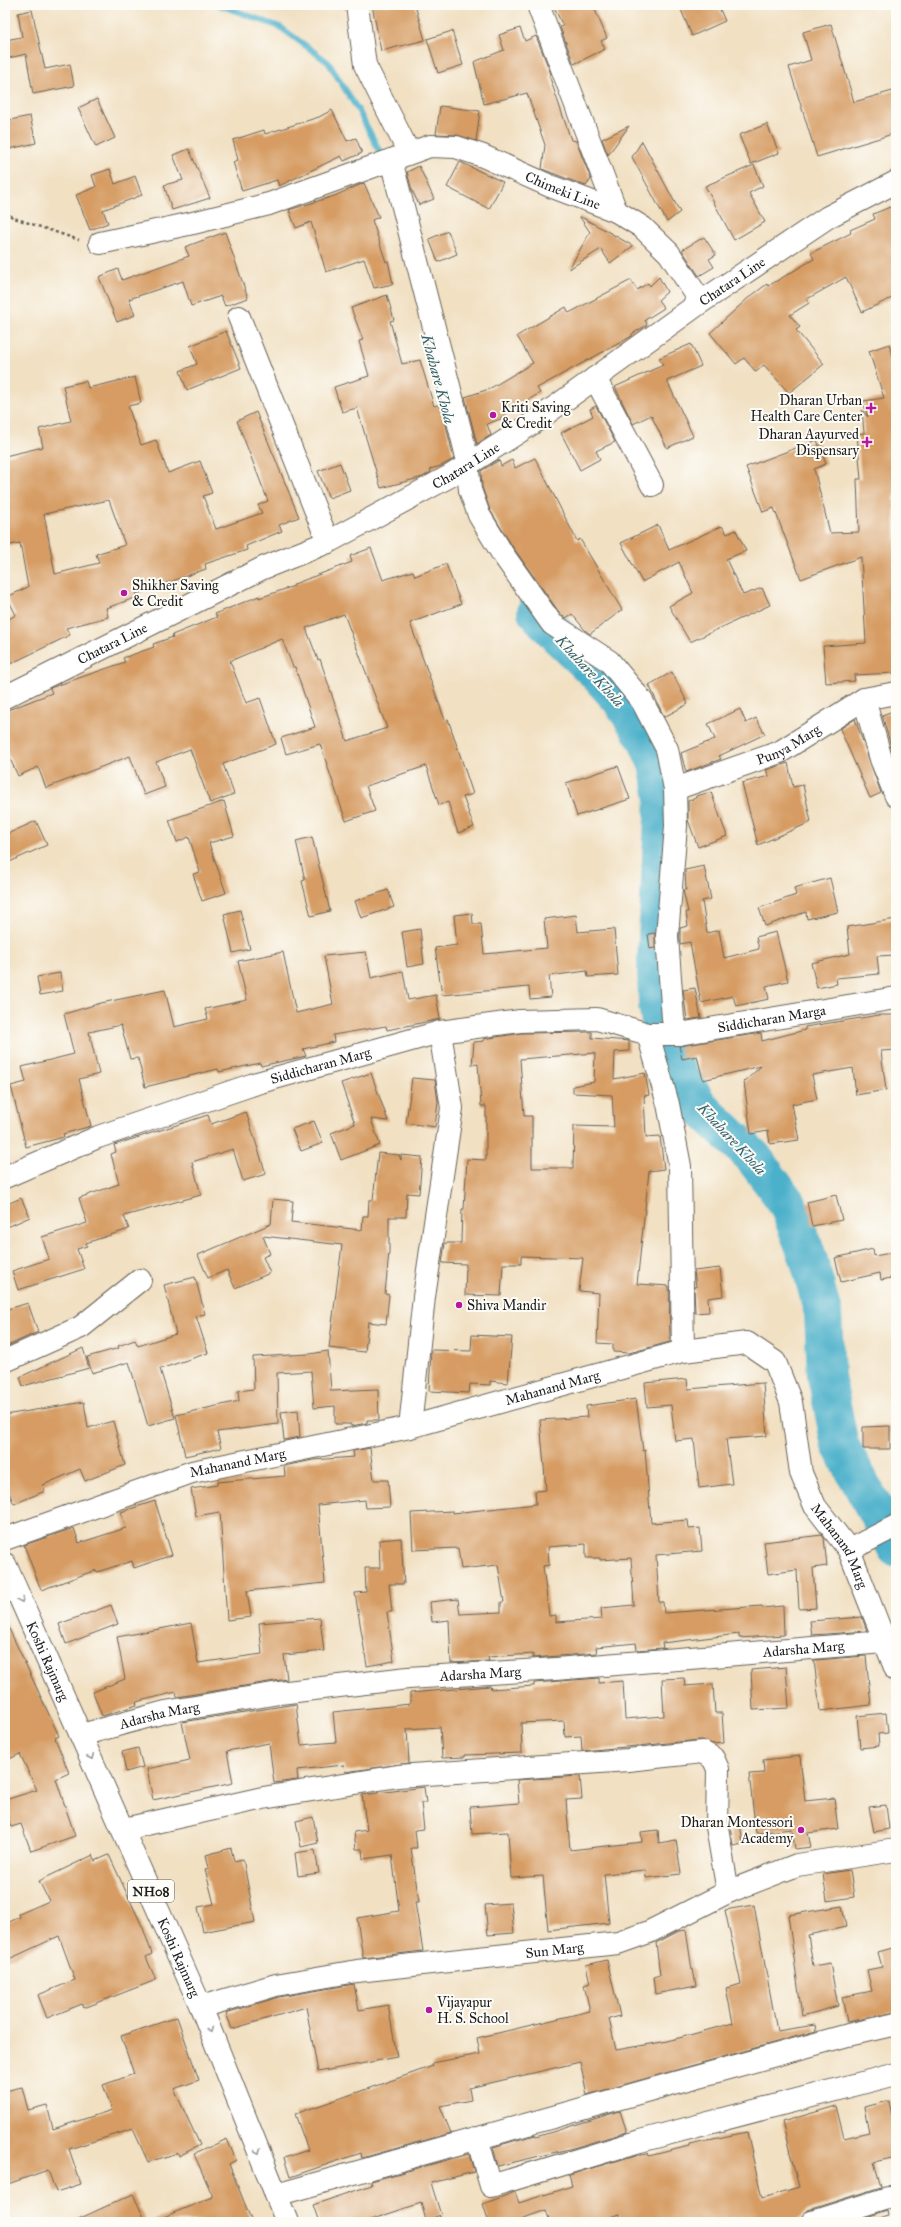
<svg xmlns="http://www.w3.org/2000/svg" width="901" height="2227" font-family="'IM FELL Great Primer',serif">
  <rect width="100%" height="100%" fill="#fdfcf7"/>
  <filter id="ink" filterUnits="userSpaceOnUse"><feTurbulence type="fractalNoise" baseFrequency=".025" numOctaves="2"/><feDisplacementMap in="SourceGraphic" scale="8" xChannelSelector="R" yChannelSelector="G"/><feConvolveMatrix kernelMatrix="1 2 1 2 8 2 1 2 1" color-interpolation-filters="sRGB"/></filter>
  <filter id="wash" filterUnits="userSpaceOnUse"><feTurbulence type="fractalNoise" baseFrequency=".012" numOctaves="4" result="noise"/><feDisplacementMap in="SourceGraphic" scale="16" xChannelSelector="R" yChannelSelector="G"/><feGaussianBlur stdDeviation="0.9" result="paint"/><feColorMatrix in="noise" values="0 0 0 0 0 0 0 0 0 0 0 0 0 0 0 0 0 1.4 0 .05"/><feComposite in="paint" operator="in"/></filter>
  <g filter="url(#wash)">
    <rect width="100%" height="100%" fill="#f1e0c2"/>
    <g fill="none" stroke-linecap="round" stroke-linejoin="round">
      <polyline stroke="#4bb0ca" stroke-width="6" points="219,5 280,27 328,62 358,110 380,152 381,160"/>
      <polyline stroke="#4bb0ca" stroke-width="38" points="536,612 559,637 595,671 620,699 646,739 657,764 664,797 656,960 657,1005 666,1055 700,1107 753,1157 787,1203 808,1257 823,1313 826,1376 840,1445 896,1548"/>
    </g>
    <g id="blocks">
      <g fill="#d69c64" fill-rule="evenodd">
        <polygon points="372,5 415,5 425,40 381,51"/>
        <polygon points="553,5 593,5 607,38 601,41 605,49 574,64 560,27 563,26"/>
        <polygon points="679,5 718,5 725,21 692,36"/>
        <polygon points="32,10 45,69 70,64 74,86 33,94 26,54 5,59 5,40 22,37 18,13"/>
        <polygon points="831,24 854,102 896,90 896,133 817,157 789,67 811,60 803,32"/>
        <polygon points="520,28 525,41 536,36 551,74 549,75 571,140 576,141 591,179 586,186 542,169 545,145 527,93 484,104 474,62 504,50 499,35"/>
        <polygon points="452,31 463,65 438,73 427,39"/>
        <polygon points="97,99 115,138 96,147 78,108"/>
        <polygon points="440,106 480,111 476,141 457,135 436,134"/>
        <polygon points="332,110 347,141 356,138 362,153 344,161 341,156 279,186 277,180 242,191 233,162 238,160 233,140 264,130 265,134 319,117"/>
        <polygon points="30,116 36,143 5,150 5,121"/>
        <polygon points="767,124 779,153 751,164 739,135"/>
        <polygon points="629,126 608,155 602,139"/>
        <polygon points="642,141 680,212 667,222 632,157"/>
        <polygon points="189,149 210,198 172,210 164,185 183,180 173,155"/>
        <polygon points="460,162 503,182 489,209 447,187"/>
        <polygon points="754,165 763,186 749,193 765,222 734,240 705,186"/>
        <polygon points="419,166 434,199 419,205 412,190 407,172"/>
        <polygon points="110,169 115,184 135,176 142,195 103,210 108,223 90,230 76,195 96,187 92,175"/>
        <polygon points="364,183 379,217 372,220 386,262 388,261 393,284 374,288 364,259 326,272 311,222 296,228 289,210 334,196"/>
        <polygon points="890,207 896,221 896,296 862,312 846,277 807,299 809,303 790,315 800,327 796,330 824,364 789,393 764,365 756,372 744,358 736,364 710,333 747,299 767,284 768,286 814,259 811,253 851,233 850,230 875,219 873,214"/>
        <polygon points="579,216 607,231 633,246 610,263 601,249 569,269 590,232"/>
        <polygon points="448,231 457,254 438,262 429,239"/>
        <polygon points="225,232 248,298 225,306 221,296 191,306 183,281 129,299 135,315 117,322 99,277 118,269 122,280 189,256 185,247"/>
        <polygon points="704,237 716,255 709,259 714,267 699,276 682,250"/>
        <polygon points="659,277 667,292 658,300 664,308 645,320 647,325 632,334 632,336 537,388 540,393 505,414 506,417 487,424 491,435 477,444 465,397 489,389 533,363 517,336 566,307 569,313 631,280 637,290 648,283 650,286"/>
        <polygon points="387,295 394,320 390,321 402,364 420,360 434,406 441,404 454,459 441,466 430,469 431,472 423,477 381,488 357,408 342,412 334,387 369,376 359,341 363,340 351,308"/>
        <polygon points="226,331 241,368 187,390 180,371 197,364 190,346"/>
        <polygon points="691,344 701,366 667,381 693,436 667,448 651,415 633,424 615,387 663,365 659,358"/>
        <polygon points="889,344 896,367 896,424 893,426 896,494 894,497 896,563 894,563 896,673 854,675 855,681 826,683 823,646 866,643 861,557 801,579 774,508 763,512 746,467 817,440 826,464 814,469 830,533 859,532 857,479 861,479 857,434 864,433 862,410 868,417 863,401 884,398 869,351"/>
        <path d="M135 377 141 403 128 406 141 445 156 440 168 473 200 461 212 493 203 496 216 529 262 513 258 505 268 501 237 421 256 412 299 517 279 525 282 531 246 546 247 550 205 564 206 569 136 594 138 597 106 608 108 617 66 628 70 635 10 664 5 653V621L16 615 7 597 28 587 20 543 5 546V456L43 447 39 429 71 421 63 386 86 381 88 388ZM109 500 125 545 96 554 99 563 55 574 44 514Z"/>
        <polygon points="596,406 615,442 596,451 600,459 580,470 561,433 593,416 590,409"/>
        <polygon points="535,458 577,541 580,539 622,610 590,634 585,630 572,614 566,618 561,615 512,546 490,510 482,487 481,471 499,460 501,466 512,460 515,468"/>
        <polygon points="340,463 350,490 329,498 318,471"/>
        <polygon points="658,525 669,550 722,526 727,534 736,530 746,551 726,559 743,595 762,588 770,605 690,642 669,606 693,593 679,562 642,582 621,543"/>
        <path d="M371 548 383 580 413 571 415 576 446 564 461 604 410 623 445 720 448 719 473 794 463 797 474 827 458 833 448 802 439 805 426 766 366 786 375 811 346 821 320 744 286 754 281 738 315 727 295 667H293L282 639 230 661 246 703 260 698 276 744 223 764 234 794 210 803 190 749 156 762 165 787 144 795 130 756 46 788 38 767 18 776 5 748V711L52 693 50 688 125 662 123 658 154 647 153 644 173 637 172 635 217 617 215 614 259 596V598L294 586V584L352 562 350 556ZM344 614 387 728 347 741 320 659 318 660 306 628Z"/>
        <polygon points="672,672 688,704 664,717 649,685"/>
        <polygon points="740,709 746,723 756,718 765,734 719,756 721,759 686,772 681,753 715,739 708,724"/>
        <polygon points="896,710 896,763 882,715"/>
        <polygon points="855,719 881,793 870,798 840,729"/>
        <polygon points="788,763 793,787 803,785 811,822 758,845 742,783 769,776 766,770"/>
        <polygon points="618,766 630,799 577,816 566,783"/>
        <polygon points="711,792 727,836 698,847 688,820 688,801 696,798 696,796"/>
        <polygon points="224,801 234,836 209,843 226,893 202,901 193,874 200,872 189,837 177,842 169,820"/>
        <polygon points="36,821 47,845 5,864 5,835"/>
        <polygon points="312,837 330,911 311,916 302,881 305,880 296,841"/>
        <polygon points="704,866 711,899 702,901 707,933 719,930 724,958 759,949 756,937 776,932 788,981 766,986 769,999 736,1006 733,996 701,1003 690,942 680,944 680,928 688,926 686,912 688,912 683,890 686,890 685,870"/>
        <polygon points="830,878 838,912 807,919 806,912 765,926 759,908 796,895 794,888"/>
        <polygon points="388,890 394,907 361,918 355,901"/>
        <polygon points="240,910 250,949 233,953 224,914"/>
        <polygon points="472,913 473,924 481,924 484,954 547,948 544,919 576,915 578,932 614,929 618,975 588,977 587,971 549,976 551,997 530,999 529,987 442,995 435,948 457,945 454,915"/>
        <polygon points="896,919 896,955 877,956 879,974 836,978 837,984 817,988 811,963 850,954 847,927"/>
        <polygon points="420,929 424,964 407,967 402,932"/>
        <polygon points="655,933 655,948 650,949 648,934"/>
        <polygon points="283,952 296,1013 333,1004 324,956 366,952 371,978 403,971 408,1000 436,995 440,1019 387,1030 386,1026 333,1035 334,1042 303,1049 306,1056 261,1066 260,1063 219,1072 218,1069 145,1087 138,1058 130,1059 121,1025 89,1032 99,1074 79,1079 91,1126 63,1134 64,1137 26,1147 11,1086 26,1082 22,1067 74,1054 64,1014 101,1003 165,990 174,1027 208,1019 205,1009 247,1000 238,961"/>
        <polygon points="60,973 63,991 40,995 37,977"/>
        <polygon points="695,988 701,1018 687,1020 683,990"/>
        <polygon points="879,1015 896,1015 896,1050 881,1051 886,1090 856,1095 853,1068 812,1075 817,1099 792,1104 799,1140 770,1144 768,1131 751,1134 744,1082 761,1066 703,1080 697,1056 682,1059 679,1046 761,1033 762,1041 805,1030 805,1027"/>
        <path d="M592 1032V1038L629 1041V1051L615 1052 614 1079 645 1073 649 1095 644 1096 646 1137 660 1136 664 1169 649 1171 637 1284 669 1286 670 1342 629 1353 613 1352V1344L597 1343 599 1293 579 1291 583 1258 521 1256V1264H503L501 1296 465 1295 466 1264 442 1263 445 1243H461L462 1209H464L467 1159 486 1160V1106H481L478 1064 472 1065 474 1042 484 1041V1039L521 1033ZM595 1053 594 1082 573 1086V1093L612 1095 614 1127 574 1126 573 1168H532V1116H524L520 1059Z"/>
        <polygon points="371,1073 388,1121 371,1119 380,1145 341,1160 331,1133 355,1124 341,1083"/>
        <polygon points="412,1078 435,1080 438,1102 435,1127 406,1123"/>
        <polygon points="246,1112 266,1174 243,1181 233,1149 192,1162 201,1195 124,1216 129,1229 86,1243 87,1246 77,1249 84,1269 18,1290 12,1271 49,1259 42,1237 87,1223 79,1198 119,1184 111,1154 116,1152 114,1145 208,1115 211,1124"/>
        <polygon points="314,1121 323,1143 301,1151 292,1129"/>
        <polygon points="378,1153 399,1155 401,1160 401,1155 422,1157 419,1194 407,1193 406,1217 389,1217 389,1252 385,1294 389,1295 386,1324 368,1322 365,1352 329,1348 342,1245 263,1236 270,1254 263,1257 270,1273 235,1288 227,1270 208,1278 198,1255 271,1224 273,1199 293,1201 291,1222 362,1230 363,1216 368,1216 369,1200 373,1200"/>
        <polygon points="836,1195 842,1220 812,1226 807,1202"/>
        <polygon points="21,1198 30,1217 5,1228 5,1205"/>
        <polygon points="873,1249 874,1256 896,1252 896,1277 881,1280 880,1273 841,1282 835,1258"/>
        <polygon points="720,1268 723,1296 708,1298 709,1312 695,1313 694,1287 696,1287 694,1271"/>
        <polygon points="195,1277 205,1314 196,1316 208,1353 160,1369 175,1418 148,1426 129,1362 92,1373 87,1357 119,1348 118,1346 135,1340 138,1346 176,1334 164,1285"/>
        <polygon points="28,1303 38,1332 5,1347 5,1310"/>
        <polygon points="472,1335 512,1337 508,1383 490,1381 490,1385 470,1384 469,1393 429,1391 431,1350 471,1351"/>
        <polygon points="83,1348 89,1368 23,1386 20,1377"/>
        <polygon points="328,1351 331,1391 378,1389 379,1420 367,1420 367,1423 351,1426 350,1424 335,1424 335,1406 314,1408 311,1371 277,1373 278,1424 217,1432 221,1448 185,1456 176,1415 239,1401 238,1391 254,1389 253,1357 310,1354"/>
        <polygon points="687,1379 688,1389 763,1383 767,1436 726,1439 732,1484 699,1488 694,1439 675,1441 671,1405 647,1407 645,1383"/>
        <path d="M636 1399 643 1451 645 1450 651 1523 688 1520 689 1529 700 1528 702 1551 656 1555 659 1602H663L664 1613 762 1606V1608L783 1606 784 1635 739 1638V1634L662 1643 663 1648 637 1650 636 1643 596 1647 597 1653 533 1658V1654L488 1657 489 1661 451 1663 449 1620 432 1622 430 1602 458 1599 460 1614 501 1612V1602H504L498 1565 461 1569 458 1548 413 1550 411 1513 453 1511V1513L536 1504 535 1491 546 1490 540 1420 587 1417 586 1406ZM586 1544V1558H600V1560L631 1558 634 1605 601 1608 602 1619 556 1622V1615L549 1616 543 1566 549 1565 548 1547Z"/>
        <polygon points="84,1402 88,1428 113,1421 125,1465 85,1481 80,1469 43,1485 45,1491 14,1504 5,1484 5,1415"/>
        <polygon points="298,1410 300,1437 284,1440 281,1412"/>
        <polygon points="890,1426 890,1449 863,1449 863,1427"/>
        <polygon points="370,1448 374,1480 388,1480 390,1507 366,1508 365,1500 318,1505 325,1583 247,1591 251,1617 227,1620 220,1512 196,1516 191,1489 217,1485 217,1482 285,1476 284,1466 313,1460 354,1457 353,1451"/>
        <polygon points="155,1501 172,1555 134,1568 132,1561 97,1572 96,1570 41,1590 24,1545 74,1528 79,1543 126,1528 121,1512"/>
        <polygon points="822,1535 824,1538 827,1566 813,1568 816,1608 799,1609 797,1570 768,1574 764,1542"/>
        <polygon points="401,1538 404,1584 389,1584 392,1612 387,1612 394,1661 367,1666 355,1593 366,1592 365,1568 380,1568 379,1540"/>
        <polygon points="111,1605 118,1624 66,1644 59,1624"/>
        <polygon points="862,1617 867,1631 812,1635 810,1621"/>
        <polygon points="320,1618 324,1651 284,1655 287,1679 177,1697 176,1692 136,1702 137,1705 102,1716 93,1692 125,1679 117,1637 191,1623 198,1663 262,1654 259,1623"/>
        <polygon points="5,1620 59,1736 55,1738 69,1773 56,1779 75,1836 31,1851 21,1824 11,1827 5,1808 5,1800 37,1790 20,1754 5,1761"/>
        <polygon points="866,1656 871,1705 820,1711 814,1660"/>
        <polygon points="786,1667 789,1708 753,1710 751,1670"/>
        <polygon points="599,1678 599,1683 623,1681 625,1719 664,1716 662,1679 684,1678 685,1686 713,1684 715,1713 722,1713 724,1743 713,1744 701,1740 582,1751 581,1736 565,1737 564,1721 521,1723 522,1753 465,1755 465,1757 442,1758 440,1727 407,1729 409,1763 345,1772 344,1765 297,1770 298,1780 274,1783 269,1743 227,1751 233,1783 153,1800 147,1769 190,1760 182,1722 296,1704 301,1745 336,1742 333,1712 410,1704 410,1693 490,1686 491,1689 534,1686 534,1683"/>
        <polygon points="886,1713 888,1733 878,1734 879,1746 860,1748 857,1716"/>
        <polygon points="138,1748 143,1767 126,1772 122,1752"/>
        <polygon points="800,1756 805,1801 834,1798 838,1829 808,1833 811,1847 795,1849 792,1829 756,1833 749,1774 764,1773 763,1760"/>
        <polygon points="580,1776 582,1799 566,1800 570,1850 642,1842 641,1832 658,1830 659,1843 676,1840 681,1874 646,1878 645,1870 604,1874 609,1923 548,1930 543,1876 511,1878 508,1832 472,1834 470,1807 519,1803 517,1780"/>
        <polygon points="424,1787 426,1803 421,1803 424,1829 415,1830 417,1848 411,1848 419,1902 415,1902 423,1951 363,1958 357,1918 399,1911 392,1855 363,1859 362,1849 356,1849 354,1832 367,1830 362,1795"/>
        <polygon points="886,1805 889,1829 874,1832 869,1807"/>
        <polygon points="313,1817 318,1843 301,1847 296,1821"/>
        <polygon points="740,1823 743,1844 733,1846 730,1825"/>
        <polygon points="231,1848 234,1861 243,1859 255,1922 203,1932 198,1907 214,1904 205,1869 209,1868 206,1855"/>
        <polygon points="315,1850 319,1873 298,1876 295,1853"/>
        <polygon points="93,1855 95,1861 109,1855 143,1928 152,1954 146,1957 156,1980 84,2008 82,2004 47,2018 38,1995 75,1980 59,1936 5,1961 5,1924 20,1917 19,1914 49,1901 39,1881"/>
        <polygon points="850,1870 854,1897 827,1901 823,1874"/>
        <polygon points="511,1903 514,1933 488,1935 485,1905"/>
        <polygon points="754,1905 777,2031 815,2025 816,2031 587,2095 580,2062 469,2088 471,2100 440,2106 451,2133 362,2158 361,2153 290,2177 284,2158 308,2150 295,2114 433,2066 432,2063 480,2054 477,2038 590,2011 584,1985 590,1983 586,1965 607,1960 620,2016 609,2019 616,2050 668,2041 733,2023 726,1988 741,1984 725,1910"/>
        <polygon points="842,1906 846,1927 808,1935 813,1966 830,1963 838,2006 802,2016 788,1915"/>
        <polygon points="686,1930 692,1970 693,1969 696,1986 655,1994 653,1977 660,1975 656,1943 679,1931"/>
        <polygon points="896,1947 896,2012 847,2022 842,1997 872,1991 867,1970 882,1967 878,1952"/>
        <polygon points="354,1984 359,2010 388,2005 397,2057 318,2072 306,2007 232,2029 226,2013 279,1997"/>
        <polygon points="177,2017 199,2080 174,2089 200,2145 179,2156 178,2153 148,2162 133,2129 69,2149 81,2184 56,2192 48,2170 5,2185 5,2091 22,2087 28,2110 47,2105 53,2129 112,2110 103,2085 134,2074 121,2036"/>
        <polygon points="889,2101 896,2136 896,2157 874,2162 881,2187 808,2210 801,2218 786,2222 620,2222 620,2215 596,2222 550,2222 546,2210 513,2222 489,2222 483,2204 515,2192 519,2203 572,2186 569,2175 636,2155 648,2153 649,2156 689,2146 689,2144 747,2132 762,2198 799,2187 782,2122 836,2106 844,2138 869,2132 864,2107"/>
        <polygon points="620,2111 627,2132 573,2148 498,2166 493,2147 535,2135 536,2137"/>
        <polygon points="227,2139 236,2160 229,2164 252,2222 151,2222 213,2197 194,2154"/>
        <polygon points="469,2154 474,2172 431,2183 441,2215 426,2220 421,2203 364,2222 319,2222 313,2205 372,2185 371,2181"/>
        <polygon points="133,2194 146,2222 72,2222"/>
        <polygon points="888,2211 889,2216 874,2222 854,2222"/>
      </g>
    </g>
  </g>
  <g filter="url(#ink)">
    <use href="#blocks" fill-opacity="0" stroke="#676156" stroke-width="1"/>
    <g fill="none" stroke-linecap="round" stroke-linejoin="round">
      <g stroke="#676156" stroke-width="24">
        <g id="minor">
          <polyline points="357,5 365,65 409,153"/>
          <polyline points="538,5 616,211"/>
          <polyline points="391,160 456,413 466,453 470,490 479,515 502,553 552,624 609,661 642,701 667,749 675,789 676,826 667,936 673,1019 679,1034"/>
          <path id="s1" d="M100 243 193 223 269 204 430 146 456 147 483 156 550 186 616 211 642 227 669 253 701 302"/>
          <polyline points="239,317 328,542"/>
          <polyline points="595,378 652,485"/>
          <path id="s2" d="M5 697 263 568 328 542 450 476 530 425 701 302 828 217 896 182"/>
          <polyline points="864,699 881,759 896,796"/>
          <path id="s3" d="M675 789 780 752 864 699 896 693"/>
          <polyline points="648,1034 668,1104 680,1166 683,1351"/>
          <path id="s4" d="M5 1177 98 1137 257 1083 440 1032 520 1021 597 1019 648 1034H679L896 998"/>
          <polyline points="5,1361 81,1327 140,1280"/>
          <polyline points="410,1427 424,1297 452,1108 440,1032"/>
          <path id="s5" d="M5 1539 192 1472 410 1427 683 1351 747 1343 775 1362 791 1402 801 1473 815 1506 849 1550 896 1670"/>
          <polyline points="849,1550 896,1526"/>
          <path id="s6" d="M81 1735 165 1712 279 1693 408 1678 556 1669 884 1642"/>
          <polyline points="124,1829 263,1798 398,1776 628,1760 702,1752 713,1758 718,1769 717,1827 728,1892"/>
          <path id="s7" d="M201 2007 276 1985 357 1971 618 1943 649 1932 728 1892 797 1865 896 1850"/>
          <polyline points="477,2138 491,2186 640,2141 896,2074"/>
          <polyline points="276,2195 674,2083 848,2035 896,2024"/>
          <polyline points="812,2222 888,2198"/>
        </g>
      </g>
      <g stroke="#676156" stroke-width="24">
        <g id="major">
          <path id="s8" d="M5 1564 201 2007 287 2222"/>
        </g>
      </g>
      <polyline stroke="#676156" stroke-width="2.5" stroke-dasharray="3 3" stroke-linecap="butt" points="5,212 14,218 79,240"/>
      <use href="#minor" stroke="#fff" stroke-width="22"/>
      <use href="#major" stroke="#fff" stroke-width="22"/>
    </g>
    <defs><path id="oneway-chevron" d="M-2-3.5L2.5 0L-2 3.5" fill="none" stroke-width="1.6" stroke-linecap="round" stroke-linejoin="round"/></defs>
    <g stroke="#999">
      <use href="#oneway-chevron" transform="translate(21 1600) rotate(66)"/>
      <use href="#oneway-chevron" transform="translate(91 1757) rotate(65)"/>
      <use href="#oneway-chevron" transform="translate(210 2030) rotate(68)"/>
      <use href="#oneway-chevron" transform="translate(258 2151) rotate(68)"/>
    </g>
  </g>
  <g fill="#b5179e" stroke="#fdfcf7" stroke-width="1.5">
    <path d="M869 402h4v4h4v4h-4v4h-4v-4h-4v-4h4z"/>
    <circle cx="493" cy="415" r="4"/>
    <path d="M865 436h4v4h4v4h-4v4h-4v-4h-4v-4h4z"/>
    <circle cx="124" cy="593" r="4"/>
    <circle cx="459" cy="1305" r="4"/>
    <circle cx="801" cy="1830" r="4"/>
    <circle cx="429" cy="2010" r="4"/>
  </g>
  <g text-anchor="middle" stroke-width="4" stroke-linejoin="round" paint-order="stroke">
    <rect fill="#fdfcf7" stroke="#605f5e" stroke-width="1" x="128" y="1880" width="46" height="22" rx="3"/>
    <g font-size="13" font-weight="bold" fill="#1c1c1c">
      <text x="151" y="1896">NH08</text>
    </g>
    <g font-size="14" fill="#1c1c1c" stroke="#fdfcf7">
      <text dy="5" stroke="none"><textPath href="#s1" startOffset="486">Chimeki Line</textPath></text>
      <text dy="5" stroke="none"><textPath href="#s2" startOffset="840">Chatara Line</textPath></text>
      <text dy="5" stroke="none"><textPath href="#s2" startOffset="516">Chatara Line</textPath></text>
      <text dy="5" stroke="none"><textPath href="#s2" startOffset="120">Chatara Line</textPath></text>
      <text dy="5" stroke="none"><textPath href="#s3" startOffset="122">Punya Marg</textPath></text>
      <text dy="5" stroke="none"><textPath href="#s4" startOffset="795">Siddicharan Marga</textPath></text>
      <text dy="5" stroke="none"><textPath href="#s4" startOffset="335">Siddicharan Marg</textPath></text>
      <text dy="5" stroke="none"><textPath href="#s5" startOffset="569">Mahanand Marg</textPath></text>
      <text dy="5" stroke="none"><textPath href="#s5" startOffset="245">Mahanand Marg</textPath></text>
      <text dy="5" stroke="none"><textPath href="#s5" startOffset="1001">Mahanand Marg</textPath></text>
      <text dy="5" stroke="none"><textPath href="#s6" startOffset="729">Adarsha Marg</textPath></text>
      <text dy="5" stroke="none"><textPath href="#s8" startOffset="106">Koshi Rajmarg</textPath></text>
      <text dy="5" stroke="none"><textPath href="#s6" startOffset="405">Adarsha Marg</textPath></text>
      <text dy="5" stroke="none"><textPath href="#s6" startOffset="81">Adarsha Marg</textPath></text>
      <text dy="5" stroke="none"><textPath href="#s7" startOffset="359">Sun Marg</textPath></text>
      <text dy="5" stroke="none"><textPath href="#s8" startOffset="430">Koshi Rajmarg</textPath></text>
    </g>
    <g font-size="14" fill="#1c1c1c" stroke="#fdfcf7" text-anchor="start">
      <text x="862" y="405" text-anchor="end">Dharan Urban<tspan x="862" dy="16">Health Care Center</tspan></text>
      <text x="501" y="412">Kriti Saving<tspan x="501" dy="16">&amp; Credit</tspan></text>
      <text x="859" y="439" text-anchor="end">Dharan Aayurved<tspan x="859" dy="16">Dispensary</tspan></text>
      <text x="132" y="590">Shikher Saving<tspan x="132" dy="16">&amp; Credit</tspan></text>
      <text x="467" y="1310">Shiva Mandir</text>
      <text x="793" y="1827" text-anchor="end">Dharan Montessori<tspan x="793" dy="16">Academy</tspan></text>
      <text x="437" y="2007">Vijayapur<tspan x="437" dy="16">H. S. School</tspan></text>
    </g>
    <g font-size="15" font-style="italic" fill="#315f6a" stroke="#fdfcf7">
      <text transform="translate(438 379) rotate(75)" y="5">Khahare Khola</text>
      <text transform="translate(590 671) rotate(47)" y="5">Khahare Khola</text>
      <text transform="translate(732 1139) rotate(47)" y="5">Khahare Khola</text>
    </g>
  </g>
  <rect width="901" height="2227" fill="none" stroke="#fdfcf7" stroke-width="20"/>
</svg>
